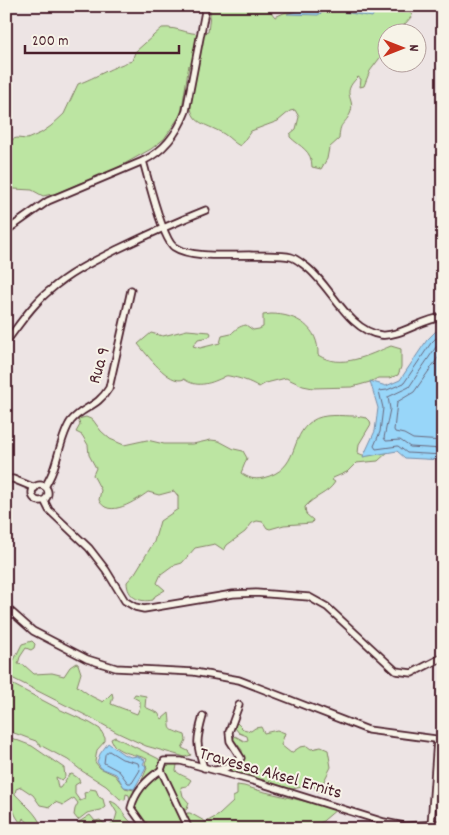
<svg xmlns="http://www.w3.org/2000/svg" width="449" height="835" font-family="Dekko,sans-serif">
  <rect width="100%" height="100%" fill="#ede4e4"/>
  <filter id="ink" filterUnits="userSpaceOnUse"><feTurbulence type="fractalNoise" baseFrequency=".02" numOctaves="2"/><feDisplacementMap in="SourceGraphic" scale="10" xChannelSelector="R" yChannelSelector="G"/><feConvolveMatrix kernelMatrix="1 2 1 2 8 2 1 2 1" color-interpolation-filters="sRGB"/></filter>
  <g filter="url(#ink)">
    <g fill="#bce5a2" stroke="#838266">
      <path d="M211 6H260L270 11 275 17 286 12 328 6H395L410 11 412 16 398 32H386L385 51 370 71 364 86 360 87 361 79 358 77C339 95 357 98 350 114 343 127 340 121 339 139L329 148 327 159 321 169 312 167C312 150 300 147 290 137V134L296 129 299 117 295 110 290 111 278 121 251 131 240 146C234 143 230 138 224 134 202 121 189 126 190 93 191 84 193 73 189 65L181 114 164 139 151 149 101 177 80 183 57 193 43 196 32 190 14 189 6 191V141L17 138 27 139 41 133 51 126 64 114 78 84C97 77 113 66 132 61L135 52 162 28C178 26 193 38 208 32Z"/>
      <path d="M271 314C297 314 319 328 318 355 342 370 368 355 391 346L401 349V367L398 375 389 378H378L370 382 352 387 313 388 303 386 286 378 266 383 259 387C250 381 239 378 229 376 226 375 224 377 222 378 209 384 196 388 184 379 169 386 146 353 138 344L151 333 163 336 187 330 210 332 211 334 209 337 198 339 193 346 200 348 220 343 222 336 231 334C235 330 239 326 246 325L253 330 259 329 263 327V315Z"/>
      <path d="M355 416 367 418 370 421 371 424 359 444 358 453C369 459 376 454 386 448L390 450 378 461 356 463 347 472 333 478 332 480 335 482C328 494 314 496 305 507L306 514 313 520 312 523 284 525 270 529 267 528 263 522 257 521 252 523 245 532 227 545 224 550 215 544 195 548 182 563 172 566 161 574 157 583 165 590 155 596 153 600C139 603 127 597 127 582L135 573 154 542 160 521 178 509V496L174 491 159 495 148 492C137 500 108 520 99 500L101 490 93 475 96 468 89 455 88 445 82 435 76 432 80 425 78 419 86 417 93 420 101 431 110 439 124 445 147 440 164 444H193L211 440 219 441 234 449 243 451 247 458 241 473C248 478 254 480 263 478 301 469 288 437 312 421 323 413 342 416 355 416Z"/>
      <path d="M32 641 35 644 34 648 31 650 26 648 20 657 18 664 24 665 34 674 52 673 64 676 70 667 76 663 78 664 81 673 77 686 91 696 103 702 112 693 113 697 111 704 137 714 140 707V701L133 697 135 694 146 696 145 707 158 713 162 719 169 713C172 731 165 728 185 735L186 740 182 748 188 751 191 755 185 757 146 746 116 732 95 720 6 675V656L14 660 22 644Z"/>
      <path d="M6 681 61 710 90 723 100 729 105 738V741L97 750 95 762 100 768 115 775 125 788 134 790 142 780 147 768 145 763 147 759C134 753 115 754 111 739L115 737 159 759 160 767 132 800 130 801 129 795 126 794 125 800 120 799 106 786 82 771 68 760 38 744 36 741C26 738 17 733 6 731Z"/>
      <polygon points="236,722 243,729 251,731 255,728 261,727 264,733 277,730 285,733 281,745 291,753 300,747 307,746 311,749 321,747 328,750 331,767 324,781 322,791 317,791 313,785 292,789 231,771 231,768 240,763 243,759 242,750 233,739 235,736 244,741 248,740 247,736 239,733 235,728"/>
      <path d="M6 736 32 746 64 768 65 777 62 780 56 777 58 788H60L69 775 72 774 78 778 80 782 75 785V794L80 801 85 799 84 793 88 792 90 789 96 790 99 797 103 799 105 807 101 810 87 813 78 820 74 815 75 809 78 803 74 798 63 805 55 802 50 807 40 805 33 795 21 787 16 789 15 794C25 805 36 812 42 827L41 829H34V827L23 818 21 823C15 817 12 807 10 800L7 802 6 811V782L9 776 6 774Z"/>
      <path d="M174 762 177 765 176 771C181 776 186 776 191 780L187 786 181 787 183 796 189 803 187 809 184 811C177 799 173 785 164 775L167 763Z"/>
      <path d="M159 773 187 829H150C146 823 138 816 136 809 132 795 150 781 159 773Z"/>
      <polygon points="237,785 244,786 261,791 337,809 317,826 316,829 193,829 186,817 187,813 190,813 206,822 219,815 233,802 233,797 237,795"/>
      <path d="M110 801C120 804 121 811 127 818 130 822 135 825 139 829H88L79 824V822L90 815 95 821 100 820 107 826 109 827 115 820 117 813Z"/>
    </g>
    <g fill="#98d6f9" stroke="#798da7">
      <polygon points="309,6 378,6 372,17 328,9 318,15 287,14"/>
      <polygon points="436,331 443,336 443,460 405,458 397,451 363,457 375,431 378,408 370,381 386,386 400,380 427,340"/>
      <polygon points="108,743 123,754 131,757 137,756 145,760 143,764 146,766 145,770 134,789 124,787 116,774 101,768 97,762 100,754"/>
    </g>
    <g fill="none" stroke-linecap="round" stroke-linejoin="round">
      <g stroke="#69687d" stroke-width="1">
        <polyline points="443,340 436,338 431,343 404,383 387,390 379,391 383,408 380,432 374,446 376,449 398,446 407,453 443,455"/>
        <polyline points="443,346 436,347 409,387 388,397 390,409 384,438 386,441 400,440 410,447 443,449"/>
        <polyline points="443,353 440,355 414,392 397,402 394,430 395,432 404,434 413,439 443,441"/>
        <polygon points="109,751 122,759 138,763 140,770 132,783 128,783 119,771 104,763 105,755"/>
      </g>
      <g stroke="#4a1f2b" stroke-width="9">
        <g id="minor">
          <path d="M143 161C148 178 162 238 174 247 190 258 229 255 249 255 261 256 280 254 291 257 295 258 300 262 304 265 330 283 347 331 381 335 400 337 422 319 443 317"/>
          <path d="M6 231 48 201 143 161C164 151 178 132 186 111L206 6"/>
          <path d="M9 338C21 322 33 304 49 291 69 273 94 261 118 249 147 235 176 222 206 210"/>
          <polyline points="6,479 13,479 35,488"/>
          <circle cx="40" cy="493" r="8"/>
          <path d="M45 487C47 483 50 478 52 473 58 459 62 433 71 421 83 406 97 408 109 388L131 290"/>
          <polyline points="44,500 49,510 89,548 106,570 125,601 135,607 144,609 233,594 256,593 309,597 327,607 396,671 412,673 443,657"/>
          <polyline points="6,607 33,631 87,659 116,668 194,672 239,680 368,730 443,740"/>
          <path d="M203 716C196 741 196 744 204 768"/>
          <polyline points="216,770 226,768 241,758 230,741 229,732 239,705"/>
          <polyline points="431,826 437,740"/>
          <path d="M146 829 131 808C135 792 147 779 161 770"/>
          <polyline points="189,829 161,770 164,761 181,761 253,781 384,822 404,826 443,824"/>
        </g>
      </g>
      <use href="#minor" stroke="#f7f3e8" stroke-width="5.5"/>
    </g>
  </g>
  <g text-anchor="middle" stroke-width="4" stroke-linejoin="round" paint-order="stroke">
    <g font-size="18" fill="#4a1f2b" stroke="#f7f3e8">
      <text transform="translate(98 365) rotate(-74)" y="6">Rua 9</text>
      <text transform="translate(271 772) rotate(16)" y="6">Travessa Aksel Ernits</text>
    </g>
  </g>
  <rect width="449" height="835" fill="none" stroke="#f7f3e8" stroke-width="25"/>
  <rect x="12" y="12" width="424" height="810" fill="none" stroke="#4a1f2b" stroke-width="2" filter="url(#ink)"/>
  <g transform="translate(402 48) rotate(90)"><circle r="24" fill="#f7f3e8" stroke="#b29e9c"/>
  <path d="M0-4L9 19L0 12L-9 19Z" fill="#c8321e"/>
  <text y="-8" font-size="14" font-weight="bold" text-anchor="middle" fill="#4a1f2b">N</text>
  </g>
  <path d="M25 45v8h154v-8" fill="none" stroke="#4a1f2b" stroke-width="2.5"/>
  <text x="32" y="45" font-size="15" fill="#4a1f2b" stroke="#f7f3e8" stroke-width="4" paint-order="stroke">200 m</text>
</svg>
